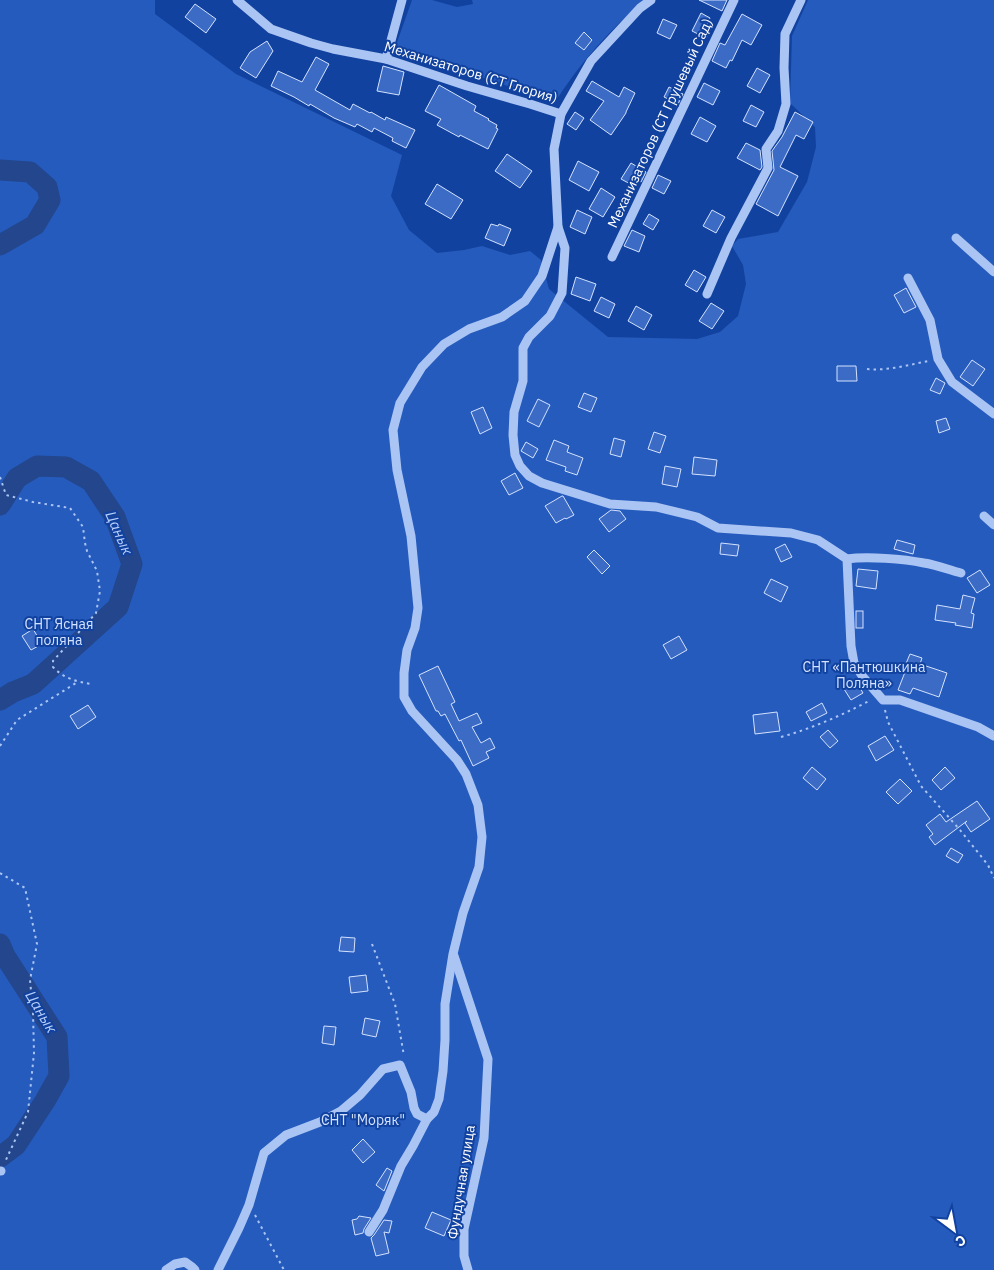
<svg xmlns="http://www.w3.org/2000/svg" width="994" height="1270" font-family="'IBM Plex Sans',sans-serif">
  <rect width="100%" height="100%" fill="#12429f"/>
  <g fill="#255bbd">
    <polygon points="0,0 155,0 155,14 236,74 402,155 391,196 409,230 437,253 464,250 482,246 510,255 530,251 541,260 549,289 608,337 697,339 720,332 738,316 746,284 743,265 732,246 738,239 778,232 807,182 816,147 815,127 790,103 792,36 808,0 994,0 994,1270 0,1270"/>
    <path d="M412 0H432L457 7 473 4 472 0H645C609 30 580 63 555 102L395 48Z"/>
  </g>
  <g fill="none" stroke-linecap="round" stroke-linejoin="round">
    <g stroke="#23468d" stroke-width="21">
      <polyline points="0,170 30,172 47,187 50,200 35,225 0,245"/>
      <polyline points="0,505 17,478 37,466 66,467 91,481 115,517 132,564 118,607 33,684 13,692 0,700"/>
      <polyline points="0,944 5,956 57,1037 59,1076 45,1101 16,1145 0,1157"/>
    </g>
  </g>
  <g fill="#3c6bc6" stroke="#d3e2fe">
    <polygon points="699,0 727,0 722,11"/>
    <polygon points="195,4 216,19 206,33 185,17"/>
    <polygon points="701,13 710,18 707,24 712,27 706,38 692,31"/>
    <polygon points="742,14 762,25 751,45 742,40 732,61 730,60 726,68 712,61 720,43 725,45"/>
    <polygon points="663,19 677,25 670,39 657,33"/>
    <polygon points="584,32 592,40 584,50 575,43"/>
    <polygon points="267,41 273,51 256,78 240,68 250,52"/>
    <polygon points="316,57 329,64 315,90 350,110 353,104 370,113 371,112 385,120 386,117 415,130 406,148 392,141 393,138 374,128 372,132 357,124 355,127 334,118 310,104 309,106 294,97 271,86 278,71 302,82"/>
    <polygon points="383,66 404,72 399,95 377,91"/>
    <polygon points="757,68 770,75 760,93 747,86"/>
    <polygon points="592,81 619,97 624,87 635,93 626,112 626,113 611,135 590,120 604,101 586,91"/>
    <polygon points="704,83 720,91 713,105 697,97"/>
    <polygon points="439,85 476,106 474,111 489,119 488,120 497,125 496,128 498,129 488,149 460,135 459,137 437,125 441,119 425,111"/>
    <polygon points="669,87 683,94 678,104 664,97"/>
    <polygon points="751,105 764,112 756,127 743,121"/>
    <polygon points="575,112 584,118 576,130 567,124"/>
    <polygon points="795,112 813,122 804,139 796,135 780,167 798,176 778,216 756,204 774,170 772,151 782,137"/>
    <polygon points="700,117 716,126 707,142 691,134"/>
    <polygon points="746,143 760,150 762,167 760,170 737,158"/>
    <polygon points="507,154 532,171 520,188 495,171"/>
    <polygon points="578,161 599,172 589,191 569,180"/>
    <polygon points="631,163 646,172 641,182 638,180 634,186 621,179"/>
    <polygon points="658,175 671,181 664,194 652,188"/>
    <polygon points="437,184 463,200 451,219 425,204"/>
    <polygon points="601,188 615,197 603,217 589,209"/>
    <polygon points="577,210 592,217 585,234 570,227"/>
    <polygon points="712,210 725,217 716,233 703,226"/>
    <polygon points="649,214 659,220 653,230 643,224"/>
    <polygon points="491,224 498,226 499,224 511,229 504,246 485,238"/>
    <polygon points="632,230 645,236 639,252 624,246"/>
    <polygon points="694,270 706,277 697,292 685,285"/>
    <polygon points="576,277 596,284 590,301 571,294"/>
    <polygon points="906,288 916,307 904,313 894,295"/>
    <polygon points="601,297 615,304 609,318 594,311"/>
    <polygon points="711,303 724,311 712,329 699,321"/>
    <polygon points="636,306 652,315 644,330 628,321"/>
    <polygon points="972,360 985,369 973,386 960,377"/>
    <polygon points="837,366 856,366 857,381 837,381"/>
    <polygon points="936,378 945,383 940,394 930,390"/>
    <polygon points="584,393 597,398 591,412 578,407"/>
    <polygon points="538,399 550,405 539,427 527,421"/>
    <polygon points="483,407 492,428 480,434 471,412"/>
    <polygon points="946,418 950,429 939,433 936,421"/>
    <polygon points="654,432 666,436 660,453 648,449"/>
    <polygon points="614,438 625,441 621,457 610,454"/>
    <polygon points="554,440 569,446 567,452 583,458 577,475 565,471 566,467 546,460"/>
    <polygon points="526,442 538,449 533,458 521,451"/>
    <polygon points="694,457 717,460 715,476 692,474"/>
    <polygon points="665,466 681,469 677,487 662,484"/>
    <polygon points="515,473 523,488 509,495 501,481"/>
    <polygon points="562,496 563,496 574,515 566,519 565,518 556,523 545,506"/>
    <polygon points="611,510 620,511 626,519 609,532 599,519"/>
    <polygon points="897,540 915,545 913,554 894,549"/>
    <polygon points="721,543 739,545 737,556 720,554"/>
    <polygon points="785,544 792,557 781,562 775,549"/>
    <polygon points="594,550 610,566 602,574 587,557"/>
    <polygon points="858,569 878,571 876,589 856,586"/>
    <polygon points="980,570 990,585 977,593 967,578"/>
    <polygon points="771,579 788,587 781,602 764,593"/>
    <polygon points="963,595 975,598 971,613 974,614 972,628 955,625 956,623 935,620 937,605 960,609"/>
    <rect x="856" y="611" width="7" height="17"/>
    <polygon points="33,629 42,644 31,650 22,636"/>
    <polygon points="679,636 687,650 671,659 663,645"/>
    <polygon points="910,654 922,658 920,664 947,673 939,697 913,688 910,694 898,690 907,667 905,666"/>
    <polygon points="438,666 455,702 451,704 459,721 477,713 482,723 472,727 481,743 490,738 495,748 486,752 489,758 473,766 461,740 459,741 445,714 441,716 438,711 436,711 419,675"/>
    <polygon points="856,681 863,693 851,700 844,689"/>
    <polygon points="822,703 827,713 811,721 806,712"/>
    <polygon points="88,705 96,717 78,729 70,716"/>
    <polygon points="777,712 780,731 755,734 753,715"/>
    <polygon points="828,730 838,741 830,748 820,737"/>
    <polygon points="885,736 894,750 876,761 868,746"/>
    <polygon points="812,767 826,779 817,790 803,778"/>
    <polygon points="945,767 955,778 941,790 932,780"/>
    <polygon points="900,779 912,791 898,804 886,792"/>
    <polygon points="977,801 990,819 971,832 965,823 967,821 935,845 929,837 933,834 926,825 940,814 946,822"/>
    <polygon points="951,848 963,855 958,863 946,856"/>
    <polygon points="341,937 355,938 354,952 339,951"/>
    <polygon points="366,975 368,991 351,993 349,977"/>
    <polygon points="365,1018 380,1021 376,1037 362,1034"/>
    <polygon points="324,1026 336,1027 334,1045 322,1043"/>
    <polygon points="363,1139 375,1152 363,1163 352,1150"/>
    <polygon points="387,1168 392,1171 384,1191 376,1185"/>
    <polygon points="432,1212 451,1220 444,1236 425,1228"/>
    <polygon points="359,1216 371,1218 364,1229 363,1233 355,1235 352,1220 357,1219"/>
    <polygon points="384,1220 392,1221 389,1233 384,1232 389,1253 376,1256 371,1238 374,1235"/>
  </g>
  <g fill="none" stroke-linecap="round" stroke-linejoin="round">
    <g stroke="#aac4f4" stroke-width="2" stroke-dasharray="2.5 4" stroke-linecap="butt">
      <path d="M867 369C888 371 908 365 928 361"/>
      <path d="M0 477 6 495 33 502 70 508 83 527 85 543 87 551 97 571 100 591 96 613 53 661V667C63 678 77 682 92 684"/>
      <polyline points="885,710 888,722 921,786 960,830 988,865 994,878"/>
      <path d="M781 737C813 728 840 716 869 701"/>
      <polyline points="0,746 17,720 76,683"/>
      <polyline points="0,873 25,888 37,944 30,980 33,1012 34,1053 28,1112 5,1162"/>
      <polyline points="372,944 395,1004 404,1056"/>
      <polyline points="255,1215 284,1270"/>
    </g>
    <g stroke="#aac4f4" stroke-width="9">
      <polyline points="237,0 271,29 311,43 333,49 386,59 467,86 530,104 561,114"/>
      <polyline points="651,0 640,8 591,61 561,114 554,149 558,227 565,248 562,293 550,316 529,337 523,348 523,381 514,412 513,435 515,455 520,466 529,476 542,483 610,504 656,507 697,517 718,528 791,533 818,540 847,559 851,646 854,663 863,677 883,700 900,700 978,727 994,736"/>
      <polyline points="386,59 402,0"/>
      <polyline points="956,238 994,272"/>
      <polyline points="612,257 734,0"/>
      <polyline points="908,278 930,320 938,359 952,382 994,414"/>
      <polyline points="707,294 731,238 768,168 766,149 778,131 786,104 784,68 785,34 801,0"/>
      <polyline points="984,516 994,525"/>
      <path d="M847 559C867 556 904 559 924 563 937 565 949 570 961 573"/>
      <polyline points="454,956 488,1059 484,1138 464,1229 464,1256 468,1270"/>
      <polyline points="0,1171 1,1171"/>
      <polyline points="369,1232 383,1210 401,1166 413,1146 427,1119"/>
      <polyline points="166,1270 175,1264 185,1262 192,1267 195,1270"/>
      <polyline points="218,1270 239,1228 249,1205 264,1153 286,1135 320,1122 341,1111 360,1095 383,1069 400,1065 411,1092 414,1108 417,1114 427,1119 434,1112 439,1099 443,1071 445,1040 445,1004 453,954 463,913 479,867 482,837 478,805 466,774 457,760 412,711 404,697 404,673 407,650 415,628 418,608 411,536 397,470 393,430 400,403 422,367 444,344 469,329 502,317 525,301 542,276 558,227"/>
    </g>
  </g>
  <g text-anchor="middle" stroke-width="4" stroke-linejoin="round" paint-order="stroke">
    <g font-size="14" fill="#fff" stroke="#12429f">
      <text transform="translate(471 72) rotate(17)" y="5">Механизаторов (СТ Глория)</text>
      <text transform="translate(660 123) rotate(-65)" y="5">Механизаторов (СТ Грушевый Сад)</text>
      <text transform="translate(461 1182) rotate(-81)" y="5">Фундучная улица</text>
    </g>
    <g font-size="14" fill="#d3e2fe" stroke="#12429f">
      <text x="59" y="629">СНТ Ясная<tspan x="59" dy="16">поляна</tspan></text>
      <text x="864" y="672">СНТ «Пантюшкина<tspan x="864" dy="16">Поляна»</tspan></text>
      <text x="363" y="1125">СНТ "Моряк"</text>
    </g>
    <g font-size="15" font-style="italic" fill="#b7cffb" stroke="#12429f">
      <text transform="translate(119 533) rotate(66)" y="5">Цанык</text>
      <text transform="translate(41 1012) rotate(59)" y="5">Цанык</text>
    </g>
  </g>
  <g transform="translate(954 1230) rotate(148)" stroke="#12429f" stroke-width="4" paint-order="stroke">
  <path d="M0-4L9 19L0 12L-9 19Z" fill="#ffffff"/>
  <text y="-8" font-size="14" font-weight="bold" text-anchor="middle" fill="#ffffff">С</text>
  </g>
</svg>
